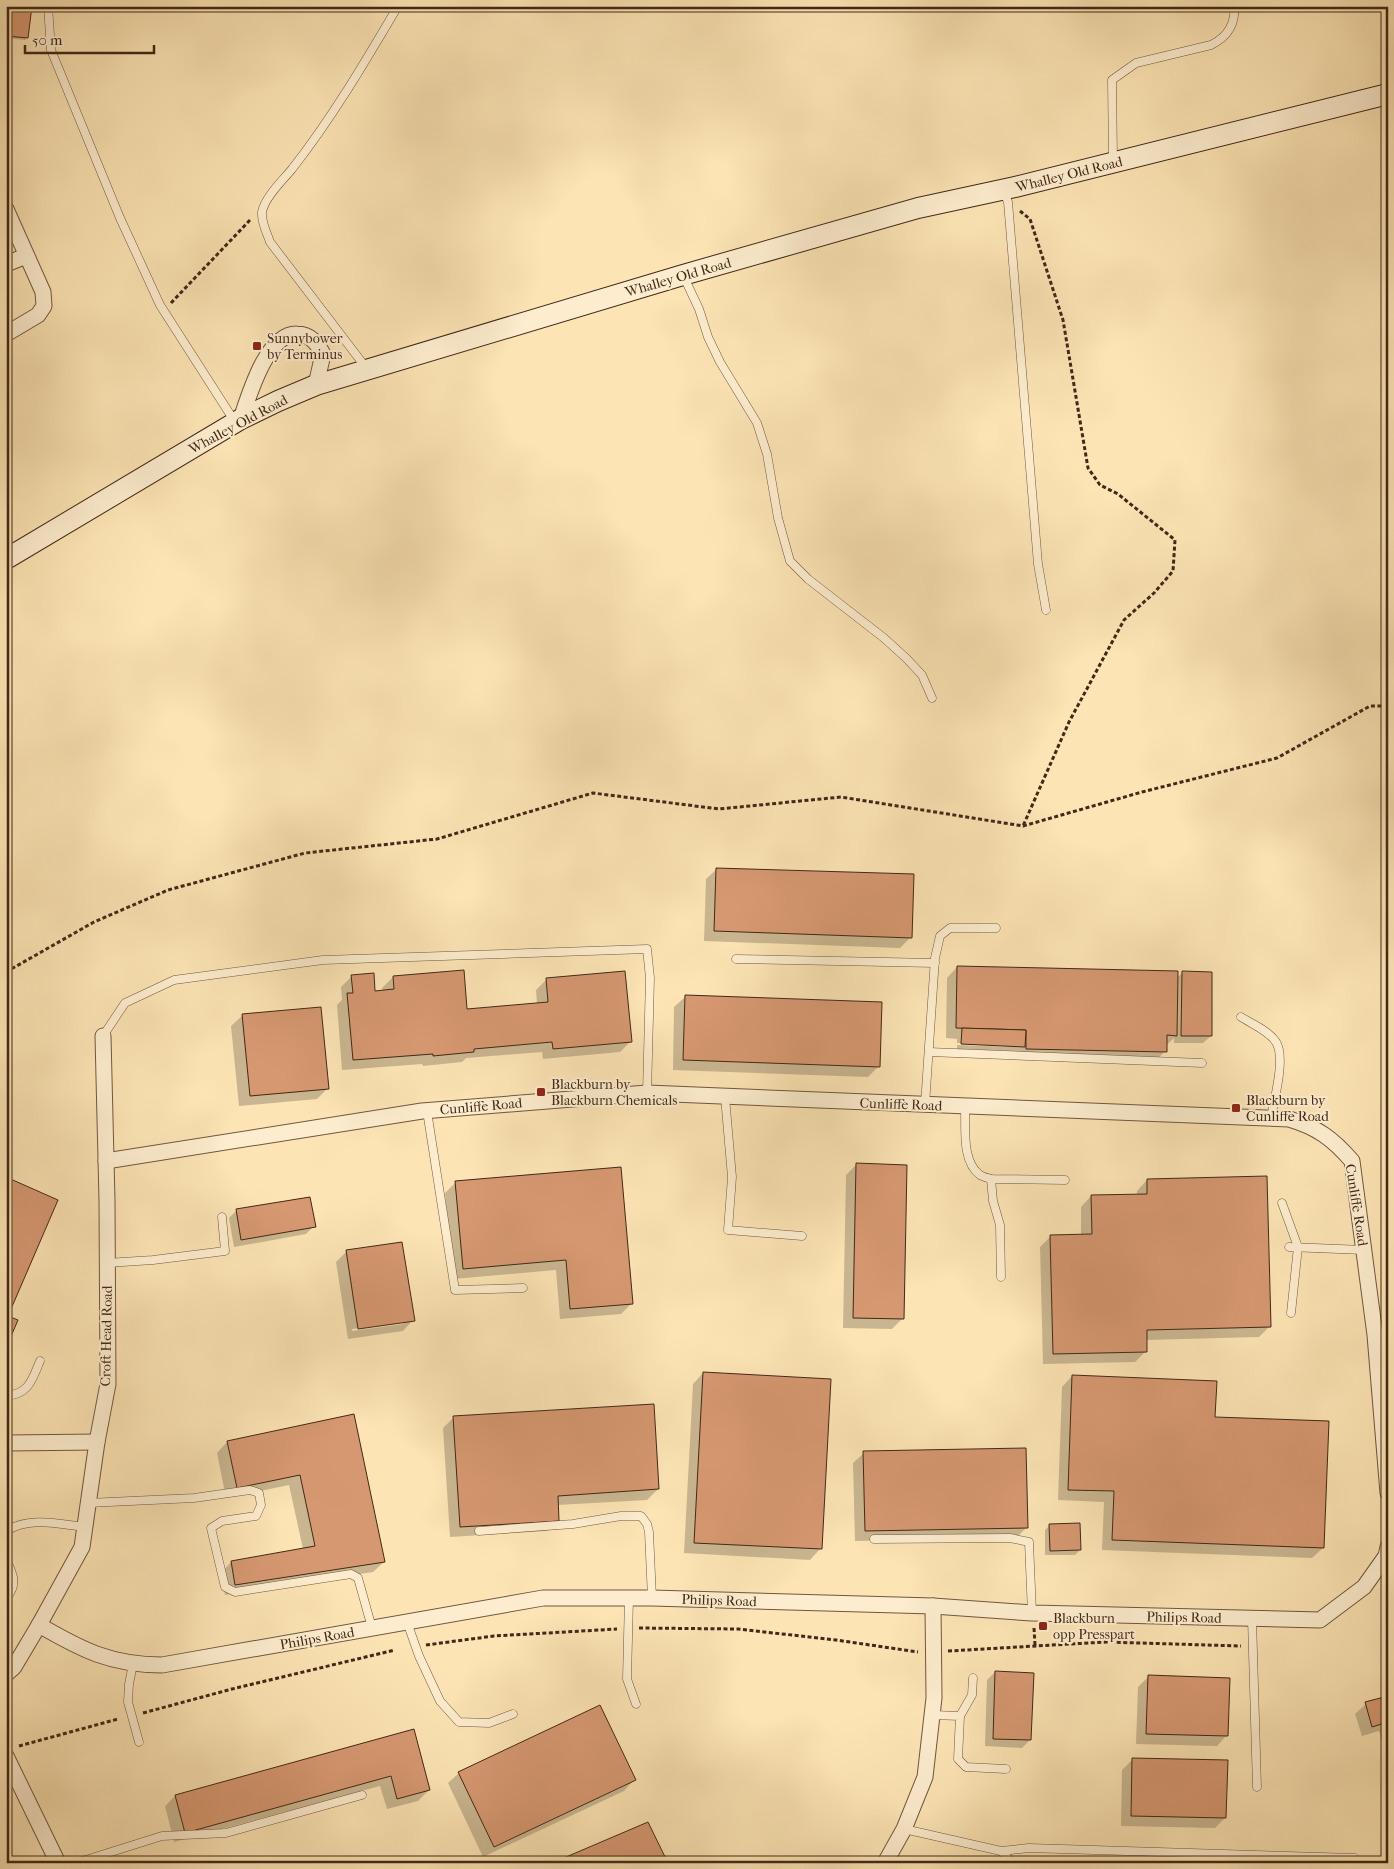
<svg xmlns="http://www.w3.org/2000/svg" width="1394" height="1869" font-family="'IM FELL French Canon',serif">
  <rect width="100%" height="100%" fill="#fce4b4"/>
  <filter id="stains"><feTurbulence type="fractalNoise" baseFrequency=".004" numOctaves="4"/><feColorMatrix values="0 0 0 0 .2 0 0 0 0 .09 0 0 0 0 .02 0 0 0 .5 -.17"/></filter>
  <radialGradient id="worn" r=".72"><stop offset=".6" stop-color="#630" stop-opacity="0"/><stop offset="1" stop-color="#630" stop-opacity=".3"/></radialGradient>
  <g fill="#0003" fill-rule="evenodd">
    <polygon points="6,6 27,38 25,40 6,38"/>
    <polygon points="717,869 911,937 900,948 704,941 706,879"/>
    <polygon points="957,967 1177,978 1182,973 1211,1036 1203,1043 1174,1043 1174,1038 1166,1046 1165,1051 1155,1062 1016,1059 1016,1051 957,1049 957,1045 1016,1047 1016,1045 957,1043 957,1039 946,1038 947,978"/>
    <polygon points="352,976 374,993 383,992 382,988 393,977 466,1010 537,1004 536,990 547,979 630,1042 620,1052 543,1059 542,1052 466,1058 462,1062 423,1066 422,1064 342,1070 337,1005 342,1000 341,987"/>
    <polygon points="685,997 879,1066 868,1077 673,1070 674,1007"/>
    <polygon points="320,1008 328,1088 317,1099 239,1106 231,1026 242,1016"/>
    <polygon points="857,1164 903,1318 892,1329 843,1328 846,1175"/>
    <polygon points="1147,1180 1269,1327 1259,1337 1146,1340 1146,1351 1135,1362 1043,1364 1040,1247 1051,1236 1081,1235 1081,1207 1091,1196 1137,1196 1137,1191"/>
    <polygon points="456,1182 632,1303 621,1314 560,1319 556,1270 453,1279 445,1193"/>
    <polygon points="237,1210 314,1226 306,1234 234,1247 229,1218"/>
    <path d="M347 1251 413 1320 403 1331 348 1339 336 1262ZM403 1321V1324L352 1331V1329Z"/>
    <polygon points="703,1373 820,1549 810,1560 684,1553 693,1384"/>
    <polygon points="1072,1376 1214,1418 1323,1548 1312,1558 1102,1550 1104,1502 1058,1500 1062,1387"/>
    <polygon points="353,1415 384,1562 373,1572 225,1595 221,1573 231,1562 303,1549 289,1485 226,1498 217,1453 227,1442"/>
    <polygon points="454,1417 658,1489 647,1500 557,1505 558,1520 547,1531 450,1537 443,1428"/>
    <polygon points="864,1453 1026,1528 1016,1538 855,1541 853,1463"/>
    <polygon points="1050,1525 1080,1550 1075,1555 1045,1555 1045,1530"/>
    <polygon points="995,1672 1030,1740 1022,1748 985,1746 987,1680"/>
    <polygon points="1148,1677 1227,1735 1217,1746 1136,1744 1138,1687"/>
    <polygon points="1388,1697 1388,1762 1379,1731 1362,1736 1355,1714 1366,1704"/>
    <polygon points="413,1731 429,1790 418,1801 387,1809 380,1786 174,1842 165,1806 175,1796"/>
    <polygon points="1133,1759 1225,1818 1215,1828 1121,1826 1122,1770"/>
    <polygon points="459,1773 634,1780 624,1791 483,1857 448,1783"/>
  </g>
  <g fill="#d69871" stroke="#412817">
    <polygon points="6,6 32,6 28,38 6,36"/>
    <polygon points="716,868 914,874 912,938 714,931"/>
    <polygon points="957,966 1178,971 1177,1036 1167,1035 1167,1052 1026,1049 1026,1030 956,1028"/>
    <polygon points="464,970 467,1009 548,1002 546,978 625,971 632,1042 553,1049 552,1042 474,1049 474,1052 433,1056 433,1054 353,1060 347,993 353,993 351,975 374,973 375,991 394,989 393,976"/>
    <polygon points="1182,971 1212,972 1212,1036 1181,1036"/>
    <polygon points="685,995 882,1002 880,1067 683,1060"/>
    <polygon points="321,1007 329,1089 250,1096 242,1014"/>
    <polygon points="962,1028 1026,1030 1025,1047 961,1044"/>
    <polygon points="856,1163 907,1165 904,1319 853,1318"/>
    <polygon points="621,1167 633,1304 570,1309 566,1260 463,1269 455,1181"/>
    <polygon points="1267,1176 1271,1327 1147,1330 1147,1352 1053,1354 1050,1235 1092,1234 1091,1195 1147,1194 1147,1179"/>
    <polygon points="6,1177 58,1200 8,1316 18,1320 6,1348"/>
    <polygon points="310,1197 316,1227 241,1240 236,1209"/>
    <polygon points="402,1242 415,1321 358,1329 346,1250"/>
    <polygon points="703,1372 831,1379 822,1549 694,1543"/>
    <polygon points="1072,1375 1217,1381 1215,1417 1329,1421 1324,1548 1112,1540 1114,1491 1068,1490"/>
    <polygon points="654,1404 659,1489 558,1496 559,1521 460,1527 453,1416"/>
    <polygon points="354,1414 385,1562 235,1585 231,1561 315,1546 300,1475 237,1488 227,1441"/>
    <polygon points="1026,1448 1028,1528 865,1531 863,1451"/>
    <polygon points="1080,1523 1081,1550 1050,1551 1049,1524"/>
    <polygon points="995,1671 1034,1673 1031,1740 993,1739"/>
    <polygon points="1148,1675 1230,1678 1228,1736 1146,1734"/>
    <polygon points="1388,1696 1388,1722 1372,1727 1365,1702"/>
    <polygon points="600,1705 636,1780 494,1847 458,1772"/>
    <polygon points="414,1729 430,1790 397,1799 391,1776 185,1833 175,1795"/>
    <polygon points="1132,1758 1228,1760 1226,1818 1131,1816"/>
    <polygon points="648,1822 668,1863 552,1863"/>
  </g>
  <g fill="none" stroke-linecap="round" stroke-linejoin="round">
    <g stroke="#70573e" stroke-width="9">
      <g id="lane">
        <polyline points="48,6 51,50 120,218 160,305 235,422"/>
        <path d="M1113 161 1112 80 1136 63 1211 45C1227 37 1236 25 1234 6"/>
        <polyline points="1004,192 1008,202 1038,564 1046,610"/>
        <polyline points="683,275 699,309 708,337 720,362 757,423 767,454 778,518 790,561 808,579 884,638 906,658 922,675 932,698"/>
        <path d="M367 369 270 242C267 233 261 222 262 212 265 197 282 181 292 169 332 118 365 62 398 6"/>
        <polyline points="736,959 935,963"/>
        <path d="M1241 1017C1252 1024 1269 1031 1276 1042 1286 1058 1274 1100 1271 1118"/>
        <polyline points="103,1036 125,1003 174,980 323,960 647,949 650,978 647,1093"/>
        <polyline points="929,1052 1202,1063"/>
        <polyline points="725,1097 732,1177 728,1230 802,1236"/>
        <polyline points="925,1105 935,958 940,936 950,928 996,928"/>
        <path d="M965 1106C966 1127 961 1161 980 1175 983 1177 988 1178 991 1179L1065 1180"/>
        <polyline points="427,1111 455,1290 523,1288"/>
        <polyline points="991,1179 993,1201 1000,1225 1001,1277"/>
        <polyline points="1282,1203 1298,1247 1291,1313"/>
        <polyline points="1289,1247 1364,1250"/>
        <polyline points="1388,1257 1388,1272"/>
        <polyline points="107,1263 153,1260 225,1251 222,1217"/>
        <path d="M6 1396C29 1394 32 1380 40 1361"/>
        <polyline points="88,1503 194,1498 250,1490 259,1493 261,1505 256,1516 222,1521 211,1528 225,1587 235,1592 351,1574 358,1578 372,1628"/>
        <path d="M6 1531C30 1516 59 1524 85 1527"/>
        <polyline points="479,1531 573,1524 621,1516 641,1516 647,1524 649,1532 652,1598"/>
        <polyline points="874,1539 1010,1538 1029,1542 1032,1613"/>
        <path d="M6 1559C14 1576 18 1584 6 1599"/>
        <polyline points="629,1598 627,1679 636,1704"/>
        <polyline points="1252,1619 1257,1787"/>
        <polyline points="407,1622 419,1656 440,1701 459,1722 489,1723 513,1714"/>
        <polyline points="133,1664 129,1684 128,1702 139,1742"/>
        <polyline points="932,1715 960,1716 958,1759 966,1767 1006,1769"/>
        <polyline points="960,1716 972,1695 973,1678"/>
        <polyline points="904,1829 1001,1851 1029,1848 1355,1858"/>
        <polyline points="1001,1851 1013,1863"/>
        <polyline points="76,1863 162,1836 226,1833 362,1795"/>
      </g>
    </g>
    <g stroke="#70573e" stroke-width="17">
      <g id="street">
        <polyline points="6,209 43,292 44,306 38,315 6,334"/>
        <polyline points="6,264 26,256"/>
        <path d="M241 419C249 395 267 333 297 334 310 334 317 343 323 354L316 385"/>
        <path d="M106 1161 422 1111 647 1093 1289 1119C1317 1127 1333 1139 1352 1161L1375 1335 1388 1493"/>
        <polyline points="6,1443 97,1442"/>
        <path d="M39 1625C82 1650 111 1665 162 1665L543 1598H652L933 1606 1032 1613 1320 1620 1364 1587 1386 1556 1388 1547"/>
        <polyline points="6,1674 14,1667 39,1625 82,1547 97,1442 108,1384 107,1201 103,1036"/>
        <polyline points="6,1756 58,1863"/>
        <polyline points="885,1863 904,1829 925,1777 934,1698 933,1606"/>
      </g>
    </g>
    <g stroke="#412817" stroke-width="22">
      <polyline id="secondary" points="6,559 241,419 278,401 316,385 683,275 918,208 1015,187 1388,94"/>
    </g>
    <g stroke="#412817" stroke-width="3" stroke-dasharray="4 2.5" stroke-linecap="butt">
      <polyline points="1020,211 1030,219 1063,320 1088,468 1100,485 1118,494 1175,540 1173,571 1154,593 1124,620 1069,722 1023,826"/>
      <polyline points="171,303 251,219"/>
      <polyline points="6,972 94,922 168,890 305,853 437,839 593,793 719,809 841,797 1023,826 1142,792 1277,758 1370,706 1388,706"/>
      <polyline points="639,1628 738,1629 836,1640 918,1652"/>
      <polyline points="1034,1628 1035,1645"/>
      <polyline points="426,1645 494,1636 617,1629"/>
      <polyline points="948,1651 1106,1642 1241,1646"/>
      <polyline points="143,1713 232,1689 395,1650"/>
      <polyline points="19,1746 118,1719"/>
    </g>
    <use href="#lane" stroke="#fdedce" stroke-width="8"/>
    <use href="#street" stroke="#fdedce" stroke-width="15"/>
    <use href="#secondary" stroke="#fdedce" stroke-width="20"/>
  </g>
  <g fill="#8f2418" stroke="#fdedce" stroke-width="2">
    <rect x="252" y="341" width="10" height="10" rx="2.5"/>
    <rect x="536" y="1087" width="10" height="10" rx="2.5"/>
    <rect x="1231" y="1103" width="10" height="10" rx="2.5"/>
    <rect x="1038" y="1621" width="10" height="10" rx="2.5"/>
  </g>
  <g text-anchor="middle" stroke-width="4" stroke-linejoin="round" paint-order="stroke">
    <g font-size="14" fill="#412817" stroke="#fdedce">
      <text transform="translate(1069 174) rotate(-14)" y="5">Whalley Old Road</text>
      <text transform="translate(678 277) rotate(-16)" y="5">Whalley Old Road</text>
      <text transform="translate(238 424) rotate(-28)" y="5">Whalley Old Road</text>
      <text transform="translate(901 1104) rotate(2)" y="5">Cunliffe Road</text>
      <text transform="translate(481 1106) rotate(-5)" y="5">Cunliffe Road</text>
      <text transform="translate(1357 1205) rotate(81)" y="5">Cunliffe Road</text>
      <text transform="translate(106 1336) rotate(-89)" y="5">Croft Head Road</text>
      <text transform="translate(719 1600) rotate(2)" y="5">Philips Road</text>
      <text transform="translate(1184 1617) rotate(1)" y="5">Philips Road</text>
      <text transform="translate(317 1638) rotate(-10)" y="5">Philips Road</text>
    </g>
    <g font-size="14" fill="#412817" stroke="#fdedce" text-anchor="start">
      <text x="267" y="343">Sunnybower<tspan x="267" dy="16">by Terminus</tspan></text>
      <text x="551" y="1089">Blackburn by<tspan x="551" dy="16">Blackburn Chemicals</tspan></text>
      <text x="1246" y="1105">Blackburn by<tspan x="1246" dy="16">Cunliffe Road</tspan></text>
      <text x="1053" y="1623">Blackburn<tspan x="1053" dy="16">opp Presspart</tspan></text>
    </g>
  </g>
  <rect width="1394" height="1869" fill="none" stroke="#fce4b4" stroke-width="25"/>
  <rect x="8" y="8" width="1379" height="1854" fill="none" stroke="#412817" stroke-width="2.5"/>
  <rect x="12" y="12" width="1369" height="1844" fill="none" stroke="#412817"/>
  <path d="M25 45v8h129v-8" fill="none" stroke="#412817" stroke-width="2.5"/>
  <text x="32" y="45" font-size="15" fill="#412817" stroke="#fdedce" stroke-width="4" paint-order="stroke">50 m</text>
  <rect width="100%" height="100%" filter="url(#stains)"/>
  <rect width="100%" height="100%" fill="url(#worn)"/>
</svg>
